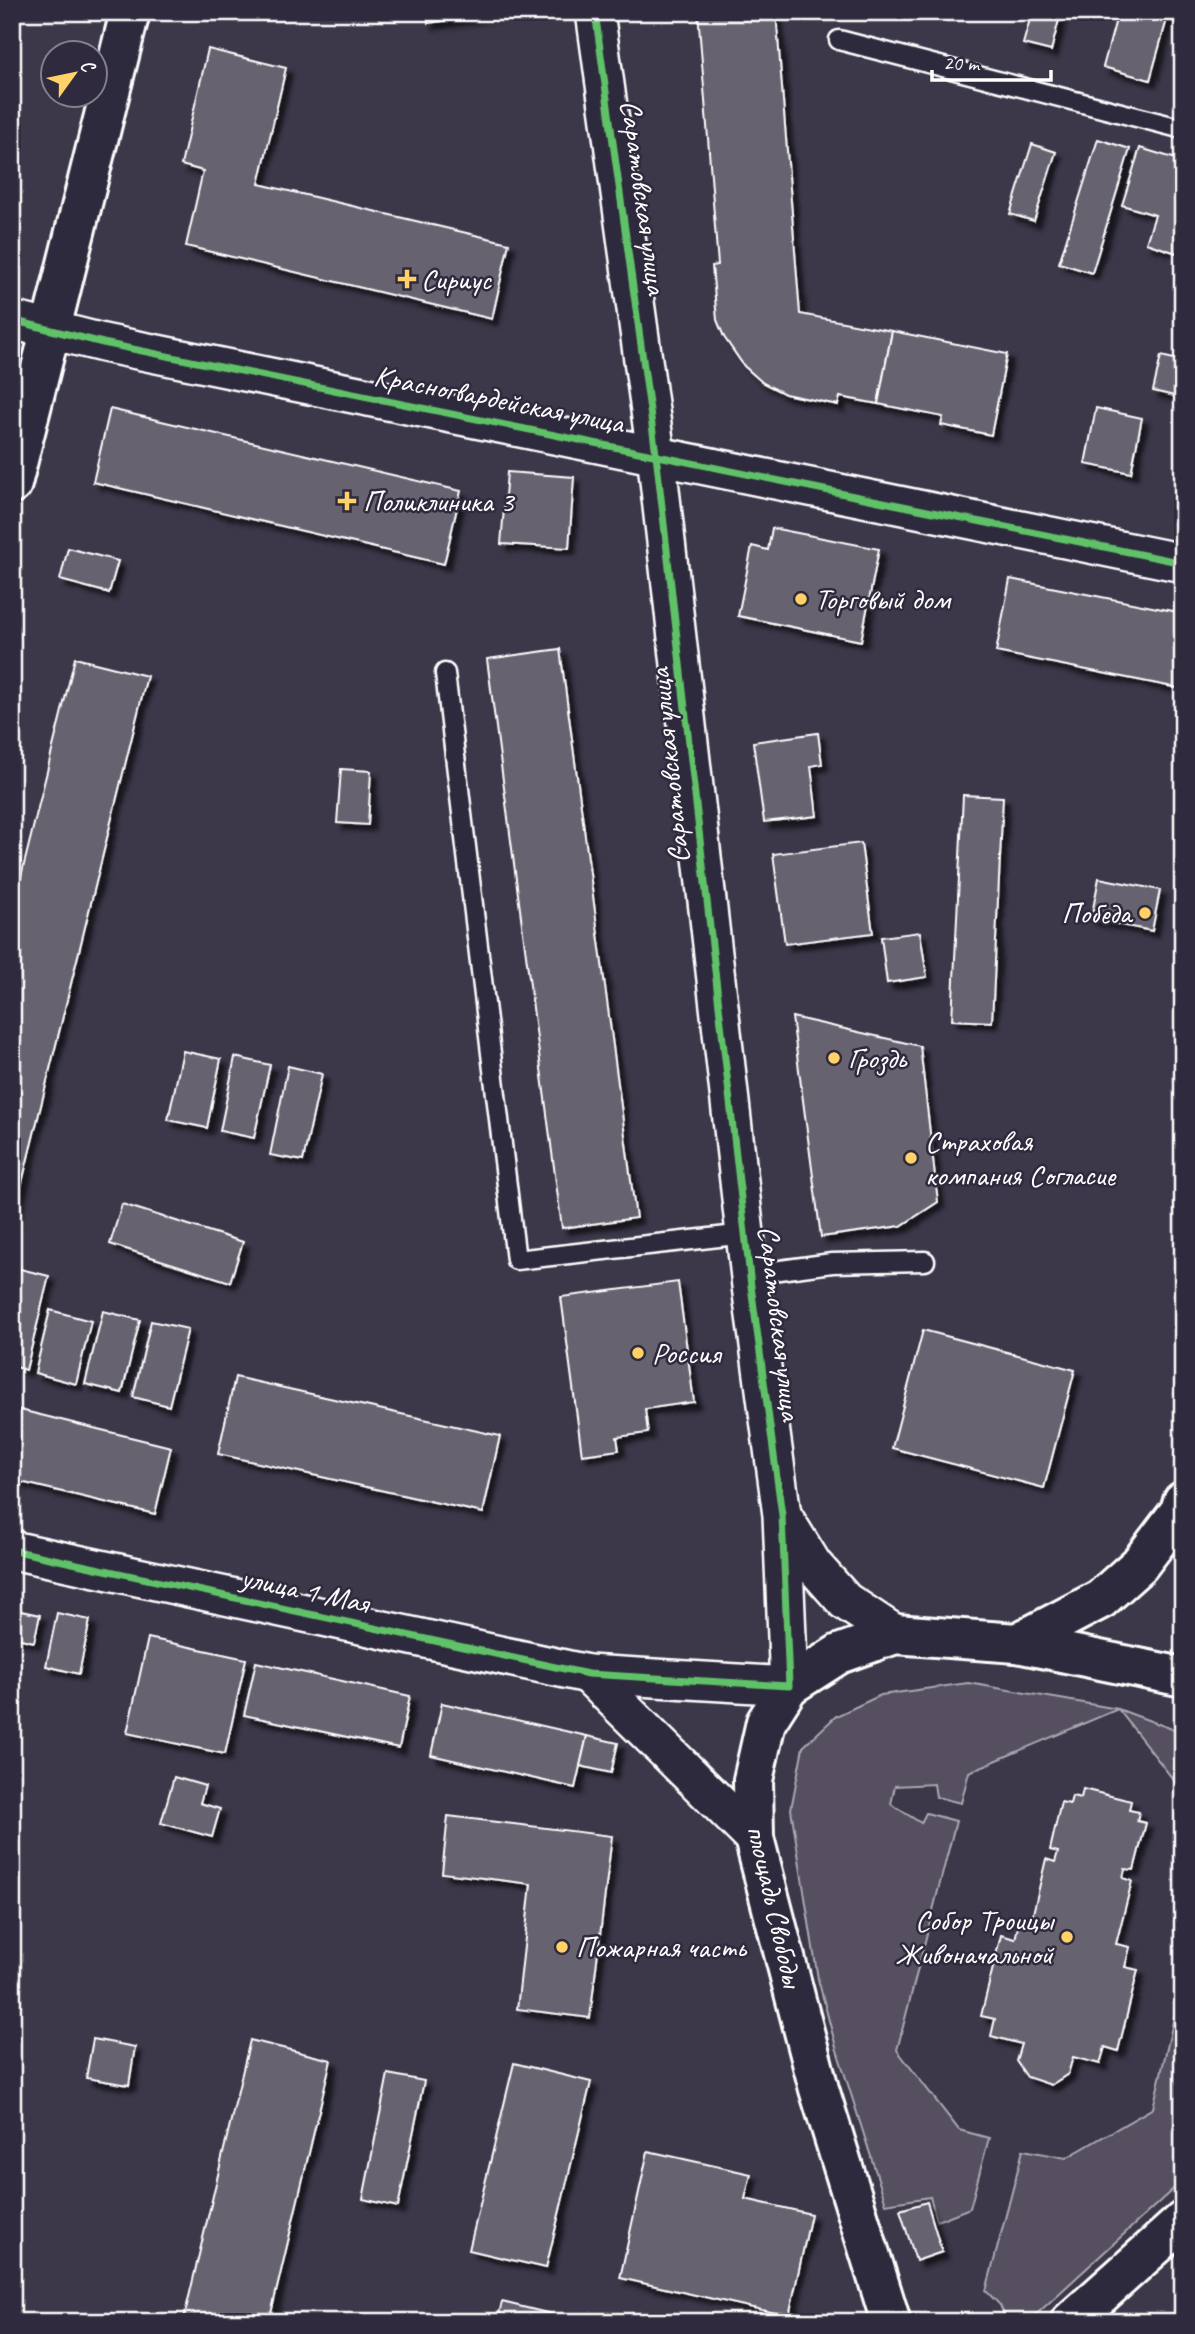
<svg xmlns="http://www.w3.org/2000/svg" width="1195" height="2334" font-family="Caveat,sans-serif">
  <defs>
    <filter id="shadow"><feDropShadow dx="6" dy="6" stdDeviation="2" flood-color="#0009"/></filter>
  </defs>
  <rect width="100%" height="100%" fill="#3c3749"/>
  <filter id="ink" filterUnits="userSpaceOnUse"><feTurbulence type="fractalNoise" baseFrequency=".0143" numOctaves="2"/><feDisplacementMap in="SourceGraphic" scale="14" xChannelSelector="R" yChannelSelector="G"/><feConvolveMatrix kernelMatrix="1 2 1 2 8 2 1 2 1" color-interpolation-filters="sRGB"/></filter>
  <g filter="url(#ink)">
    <g fill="#555060" stroke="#aaa8b0" stroke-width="2">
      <polygon points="968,1683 1118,1709 1183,1733 1183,1792 1118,1709 969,1772 961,1803 936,1797 934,1784 895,1786 891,1804 921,1823 926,1813 956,1821 897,2050 959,2130 989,2138 970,2208 937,2221 930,2197 886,2204 836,2047 818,1979 791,1809 803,1747 836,1716 881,1695"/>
      <polygon points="1183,1979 1183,2180 1028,2322 1007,2322 1000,2305 986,2291 1023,2150 1066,2158 1153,2108"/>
    </g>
    <g fill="#666270" stroke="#fff" stroke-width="2" filter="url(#shadow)">
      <polygon points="427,12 500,12 500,13 428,23"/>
      <polygon points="698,12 776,12 800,314 892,331 878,404 840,397 838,405 785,394 763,383 744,366 724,337 717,320 712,266 718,265"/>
      <polygon points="1032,12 1061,12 1051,51 1023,44"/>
      <polygon points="1118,12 1169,12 1150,80 1103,67"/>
      <polygon points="208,49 286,68 259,184 509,243 492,319 186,246 203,171 181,165"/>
      <polygon points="1098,139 1130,149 1092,273 1059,263"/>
      <polygon points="1032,144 1056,152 1034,221 1010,214"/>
      <polygon points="1140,148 1183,161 1183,255 1146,243 1155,215 1122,205"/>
      <polygon points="892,331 1007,354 991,435 941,425 943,417 878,404"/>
      <polygon points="1161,356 1183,361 1183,398 1153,391"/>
      <polygon points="1096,408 1142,418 1131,473 1085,464"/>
      <polygon points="110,409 461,491 444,564 93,482"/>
      <polygon points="507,472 574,477 569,548 501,544"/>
      <polygon points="772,528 879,549 861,641 738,616 752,546 768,550"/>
      <polygon points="68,548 118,561 109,593 60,580"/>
      <polygon points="1010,579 1183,613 1183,689 996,652"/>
      <polygon points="560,649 636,1218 562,1228 487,659"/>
      <polygon points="75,658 147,676 12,1223 12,913"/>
      <polygon points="818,733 822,764 811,766 817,816 764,822 753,742"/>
      <polygon points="341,769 371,771 368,825 337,823"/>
      <polygon points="963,795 1003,797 992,1022 952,1020"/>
      <polygon points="861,843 873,933 785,944 773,854"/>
      <polygon points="1099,878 1160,890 1152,931 1091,919"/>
      <polygon points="920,932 927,977 887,983 881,937"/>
      <polygon points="792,1017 920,1046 938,1202 901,1226 821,1237"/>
      <polygon points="183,1051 221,1059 207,1128 168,1120"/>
      <polygon points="235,1057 270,1065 254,1138 220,1131"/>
      <polygon points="288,1066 322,1074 303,1161 270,1155"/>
      <polygon points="122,1204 243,1242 230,1282 110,1244"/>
      <polygon points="12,1267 49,1276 26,1370 12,1366"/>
      <polygon points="678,1282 694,1402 645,1409 648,1433 617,1437 619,1450 582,1455 561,1297"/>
      <polygon points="50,1310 91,1321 76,1384 35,1373"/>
      <polygon points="103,1311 140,1320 122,1393 85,1384"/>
      <polygon points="151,1321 188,1329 169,1406 133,1397"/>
      <polygon points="923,1330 1075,1370 1044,1488 892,1448"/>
      <polygon points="235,1377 500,1436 483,1513 218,1454"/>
      <polygon points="12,1408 171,1447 155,1514 12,1480"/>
      <polygon points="12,1609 40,1615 34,1642 12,1637"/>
      <polygon points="57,1613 90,1620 79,1674 46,1666"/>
      <polygon points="148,1638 246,1659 225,1754 127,1733"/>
      <polygon points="256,1662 410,1696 399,1748 244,1715"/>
      <polygon points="442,1703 587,1736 575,1788 431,1755"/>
      <polygon points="587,1736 618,1743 611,1773 580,1766"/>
      <polygon points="174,1777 205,1786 200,1803 220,1809 212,1837 161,1823"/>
      <polygon points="1083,1789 1131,1801 1129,1810 1139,1812 1137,1821 1146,1823 1134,1870 1125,1869 1123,1878 1132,1881 1116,1944 1130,1947 1125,1967 1138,1970 1118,2051 1105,2047 1100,2064 1073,2057 1068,2074 1051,2085 1027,2077 1016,2061 1021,2044 991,2036 995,2019 981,2016 1001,1935 1015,1939 1020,1919 1031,1922 1046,1859 1055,1862 1058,1852 1050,1850 1061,1802 1070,1804 1072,1796 1081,1798"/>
      <polygon points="448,1816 612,1836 590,2018 517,2009 531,1884 442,1873"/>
      <polygon points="93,2039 135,2047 129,2085 86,2078"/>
      <polygon points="250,2040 331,2060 269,2322 183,2322"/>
      <polygon points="514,2063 591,2082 546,2268 469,2250"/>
      <polygon points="388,2074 424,2081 398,2207 363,2199"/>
      <polygon points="648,2151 751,2174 745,2199 811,2214 789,2316 620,2278"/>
      <polygon points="927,2202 942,2252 916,2261 900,2210"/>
      <polygon points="502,2302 568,2318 567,2322 497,2322"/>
    </g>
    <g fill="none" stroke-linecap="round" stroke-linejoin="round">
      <g stroke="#fff" stroke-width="23">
        <g id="service">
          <polyline points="839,40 1183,129"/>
          <polyline points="445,673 516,1260 745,1234"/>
          <polyline points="750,1274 832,1263 925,1261"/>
        </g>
      </g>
      <g stroke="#fff" stroke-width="42">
        <g id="minor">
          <polyline points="12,320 103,343 1183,563"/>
          <polyline points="784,1518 813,1565 845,1601 895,1634"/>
          <polyline points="12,1550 588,1674 789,1686 782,1515 751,1286 656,454 595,12"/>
          <polyline points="588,1674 754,1838"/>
        </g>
      </g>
      <g stroke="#fff" stroke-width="44">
        <g id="secondary">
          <polyline points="12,484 130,12"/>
          <polyline points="1017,1643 1101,1599 1139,1565 1180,1511 1183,1501"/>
          <polyline points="891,2322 819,2089 754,1838 753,1780 766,1722 789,1686 839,1654 895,1634 1017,1643 1183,1677"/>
          <polyline points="1070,2322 1183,2221"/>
        </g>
      </g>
      <use href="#service" stroke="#2f2a3d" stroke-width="18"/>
      <use href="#minor" stroke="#2f2a3d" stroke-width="37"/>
      <use href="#secondary" stroke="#2f2a3d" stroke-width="38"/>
      <g stroke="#2f2a3d" stroke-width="11">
        <g id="cycleway">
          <polyline points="12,320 103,343 1183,563"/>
          <polyline points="12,1550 588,1674 789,1686 782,1515 751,1286 656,454 595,12"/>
        </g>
      </g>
      <use href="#cycleway" stroke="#61c268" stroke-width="7"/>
    </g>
  </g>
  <g fill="#ffd166" stroke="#2f2a3d" stroke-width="2.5">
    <path d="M403.5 268.5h7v7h7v7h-7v7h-7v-7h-7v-7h7z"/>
    <path d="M343.5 490.5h7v7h7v7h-7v7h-7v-7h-7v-7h7z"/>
    <circle cx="801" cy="599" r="7"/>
    <circle cx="1145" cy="913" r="7"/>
    <circle cx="834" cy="1058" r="7"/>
    <circle cx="911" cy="1158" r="7"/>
    <circle cx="638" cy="1353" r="7"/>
    <circle cx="1067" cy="1937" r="7"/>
    <circle cx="562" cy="1947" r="7"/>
  </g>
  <g text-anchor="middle" stroke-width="5" stroke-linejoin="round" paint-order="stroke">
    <g font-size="30" fill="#fff" stroke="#2f2a3d">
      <text transform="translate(644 197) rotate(82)" y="10">Саратовская улица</text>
      <text transform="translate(499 399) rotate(11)" y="10">Красногвардейская улица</text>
      <text transform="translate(669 766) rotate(-96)" y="10">Саратовская улица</text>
      <text transform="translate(780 1323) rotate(83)" y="10">Саратовская улица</text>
      <text transform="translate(305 1590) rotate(12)" y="10">улица 1 Мая</text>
      <text transform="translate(775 1906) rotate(77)" y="10">площадь Свободы</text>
    </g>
    <g font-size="30" fill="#fff" stroke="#2f2a3d" text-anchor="start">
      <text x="421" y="289">Сириус</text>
      <text x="363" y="511">Поликлиника 3</text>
      <text x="815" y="609">Торговый дом</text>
      <text x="1131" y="923" text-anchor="end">Победа</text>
      <text x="848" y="1068">Гроздь</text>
      <text x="925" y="1151">Страховая<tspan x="925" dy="34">компания Согласие</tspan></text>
      <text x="652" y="1363">Россия</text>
      <text x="1053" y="1930" text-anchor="end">Собор Троицы<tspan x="1053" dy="34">Живоначальной</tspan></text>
      <text x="576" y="1957">Пожарная часть</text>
    </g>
  </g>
  <rect width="1195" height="2334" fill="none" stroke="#2f2a3d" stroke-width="42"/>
  <rect x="21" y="21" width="1153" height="2292" fill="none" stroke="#fff" stroke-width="2.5" filter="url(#ink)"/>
  <g transform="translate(74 74) rotate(57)"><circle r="33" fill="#2f2a3d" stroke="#827f8b" stroke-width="2"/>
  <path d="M0-5L12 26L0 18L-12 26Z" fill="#ffd166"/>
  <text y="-10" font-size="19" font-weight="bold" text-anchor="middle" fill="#ffffff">С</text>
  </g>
  <path d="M932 70v10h119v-10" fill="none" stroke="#ffffff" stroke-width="3.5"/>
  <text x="943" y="70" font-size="21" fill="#ffffff" stroke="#2f2a3d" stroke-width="5" paint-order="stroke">20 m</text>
</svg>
